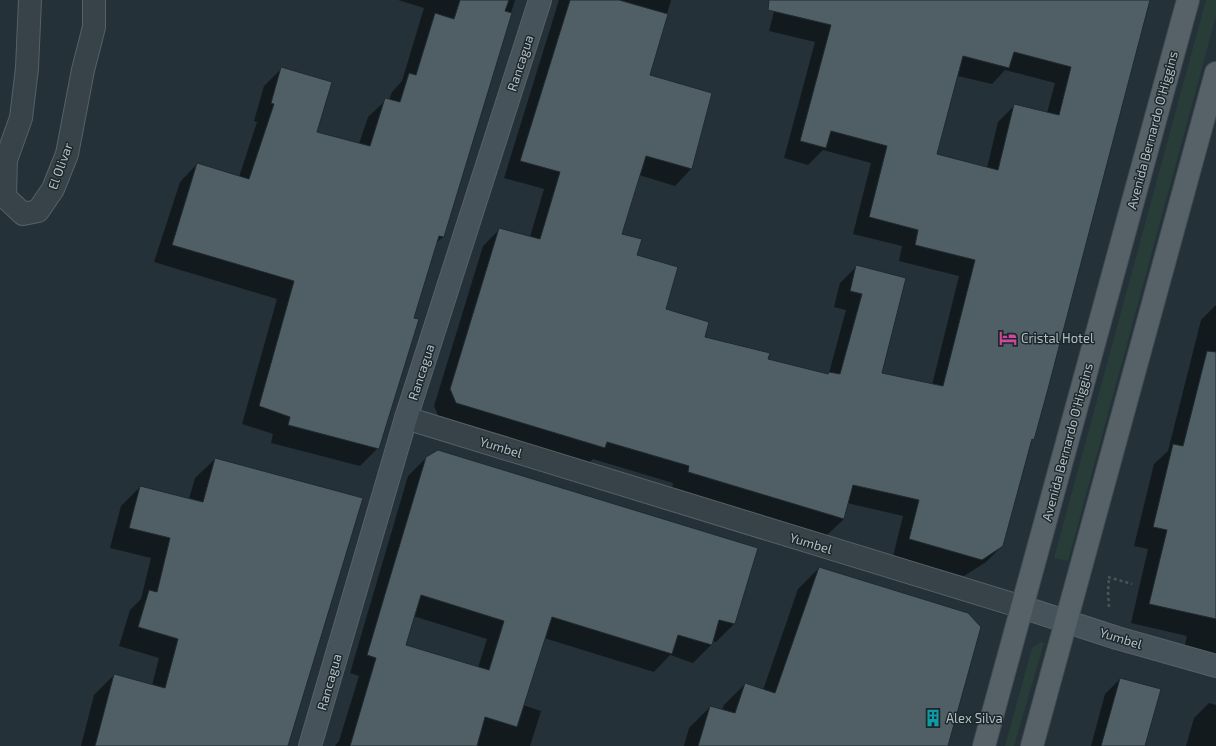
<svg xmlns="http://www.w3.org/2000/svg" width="1216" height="746" font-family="'Exo 2',sans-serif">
  <rect width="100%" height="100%" fill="#243138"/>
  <g fill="#293d38">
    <polygon points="1206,0 1216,0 1216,16 1068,561 1054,558"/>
    <polygon points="1040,642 1044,643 1014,746 1005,746 1032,648"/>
  </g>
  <g fill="#0007" fill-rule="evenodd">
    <polygon points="398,0 515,0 443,237 435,244 413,318 378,448 360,466 271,443 273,434 242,424 277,299 154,262 180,182 197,164 239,177 257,122 254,121 264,86 282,68 316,132 359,144 368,117 386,100 389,100 392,92 402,81 424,8"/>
    <path d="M559 0H671L649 76 691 169 675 186 639 175 621 234 635 256 665 310 703 338 767 360 827 375 829 373 846 310 834 307 840 283 857 266 881 373 932 385 959 276 899 261 902 246 853 234 871 163 823 150 808 165 784 158 815 42 769 31 777 0H1149L1033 439 1031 442 1003 545 986 562 964 576 893 556 903 516 847 503 844 519 827 535 672 489 673 483 593 459 588 464 440 420 434 406 483 246 500 229 530 237 544 189 504 178ZM1005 70 1055 83 1047 113 1015 105 998 122 987 168 936 155 958 76 992 84Z"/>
    <polygon points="1216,305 1216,671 1181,662 1187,636 1131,623 1148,549 1134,546 1154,464 1168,451 1201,320"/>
    <path d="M427 457 734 624 716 642 712 641 711 645 693 663 670 655 654 672 544 638 523 705 541 711 530 746H335L339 741 359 676 350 673 408 476ZM413 616 487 639 478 668 404 646Z"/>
    <polygon points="215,459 287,746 81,746 94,695 114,675 152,685 159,658 119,646 130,610 141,599 151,558 110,548 121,506 140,487 189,499 195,478"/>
    <polygon points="819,568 947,746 684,746 689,728 710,707 722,710 724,705 745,684 763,690 798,589"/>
    <polygon points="1120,679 1144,746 1091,746 1105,694"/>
    <polygon points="1209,703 1216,705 1216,746 1186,746 1194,718"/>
  </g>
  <g fill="#505f66" stroke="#1f2a2f" fill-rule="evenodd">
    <polygon points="460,0 509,0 505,11 512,13 444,237 439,236 414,318 419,319 379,449 288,425 290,417 259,406 294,281 172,245 197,163 249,179 274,104 271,103 281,67 332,82 317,132 370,146 385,98 400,102 409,73 416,75 435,13 454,19"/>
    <path d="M570 0H619L668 14 650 75 712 93 692 169 646 156 622 234 642 239 637 255 678 267 666 309 709 322 705 337 770 353 768 359 828 374 829 372 840 374 862 294 850 291 856 265 906 278 882 373 943 386 975 260 915 245 918 230 869 217 887 146 831 131 826 148 800 141 831 25 768 10 769 0H1150L1048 389 1034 440 1032 439 1003 546 982 560 909 539 919 500 853 485 844 519 688 472 689 466 607 442 605 448 456 403 450 389 499 228 540 239 560 172 520 161ZM1014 52 1071 67 1059 115 1014 104 998 170 937 154 963 56 1009 68Z"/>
    <polygon points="1207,351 1216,352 1216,619 1149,604 1167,530 1153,527 1173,444 1183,446"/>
    <path d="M438 450 758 548 735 624 719 620 712 645 678 635 672 654 552 617 517 727 485 717 477 746H350L376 658 367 655 388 584 426 457ZM421 595 504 621 489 670 406 645Z"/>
    <polygon points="215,458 363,498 288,746 95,746 114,674 165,688 178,639 138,627 149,590 157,592 170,538 129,528 140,486 203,502"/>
    <polygon points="819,567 968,613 981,627 948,746 698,746 710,706 735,713 745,683 775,693"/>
    <polygon points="1120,678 1161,689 1145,746 1101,746"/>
  </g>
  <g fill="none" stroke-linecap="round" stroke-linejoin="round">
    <g stroke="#566166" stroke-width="24">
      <g id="street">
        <polyline points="30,0 27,68 21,118 6,160 5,197 23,214 38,211 53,189 67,154 83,70 94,27 94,0"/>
        <polyline points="406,418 1022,607"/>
      </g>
    </g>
    <g stroke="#566166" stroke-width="24">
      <g id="secondary">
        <polyline points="1022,607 1117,638 1216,666"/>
        <polyline points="310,746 406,418 540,0"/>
      </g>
    </g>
    <g stroke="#414c51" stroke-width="24">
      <g id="primary">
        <polyline points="984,746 1188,0"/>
        <polyline points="1032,746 1216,73"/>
      </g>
    </g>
    <g stroke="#465855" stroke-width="2.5" stroke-dasharray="3 3" stroke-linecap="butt">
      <polyline points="1108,577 1132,584"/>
      <polyline points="1109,607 1108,592 1109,578"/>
    </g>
    <use href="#street" stroke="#374348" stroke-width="22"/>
    <use href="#secondary" stroke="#46535b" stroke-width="22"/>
    <use href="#primary" stroke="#566268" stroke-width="22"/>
  </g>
  <defs>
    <g id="hotel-bare" transform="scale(1.38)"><path d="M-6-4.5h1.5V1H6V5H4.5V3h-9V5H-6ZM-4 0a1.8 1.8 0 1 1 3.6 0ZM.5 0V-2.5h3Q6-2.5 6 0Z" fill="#d1479c" stroke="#1d282d" stroke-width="2.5" paint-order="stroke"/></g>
    <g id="building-bare" transform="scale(1.38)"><path d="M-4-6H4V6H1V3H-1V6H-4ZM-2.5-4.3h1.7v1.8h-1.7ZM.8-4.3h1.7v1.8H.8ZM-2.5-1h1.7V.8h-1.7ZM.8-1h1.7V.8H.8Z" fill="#0f9aa8" stroke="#1d282d" stroke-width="2.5" paint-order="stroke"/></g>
  </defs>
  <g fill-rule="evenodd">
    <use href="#hotel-bare" x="1008" y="338"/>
    <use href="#building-bare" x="933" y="718"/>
  </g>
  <g text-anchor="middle" stroke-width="3" stroke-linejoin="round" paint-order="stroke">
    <g font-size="13" fill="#b3bec4" stroke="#1d282d">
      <text transform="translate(520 63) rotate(-72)" y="5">Rancagua</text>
      <text transform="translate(1152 130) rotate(-75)" y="5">Avenida Bernardo O'Higgins</text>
      <text transform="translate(60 166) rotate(-70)" y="5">El Olivar</text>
      <text transform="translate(421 372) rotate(-72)" y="5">Rancagua</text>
      <text transform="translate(1067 442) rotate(-75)" y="5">Avenida Bernardo O'Higgins</text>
      <text transform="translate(501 447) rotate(17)" y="5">Yumbel</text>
      <text transform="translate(811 543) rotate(17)" y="5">Yumbel</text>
      <text transform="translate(1121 638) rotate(17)" y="5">Yumbel</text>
      <text transform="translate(329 682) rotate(-74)" y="5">Rancagua</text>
    </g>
    <g font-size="13" fill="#b3bec4" stroke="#1d282d" text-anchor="start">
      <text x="1021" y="343">Cristal Hotel</text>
      <text x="946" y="723">Alex Silva</text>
    </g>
  </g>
</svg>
